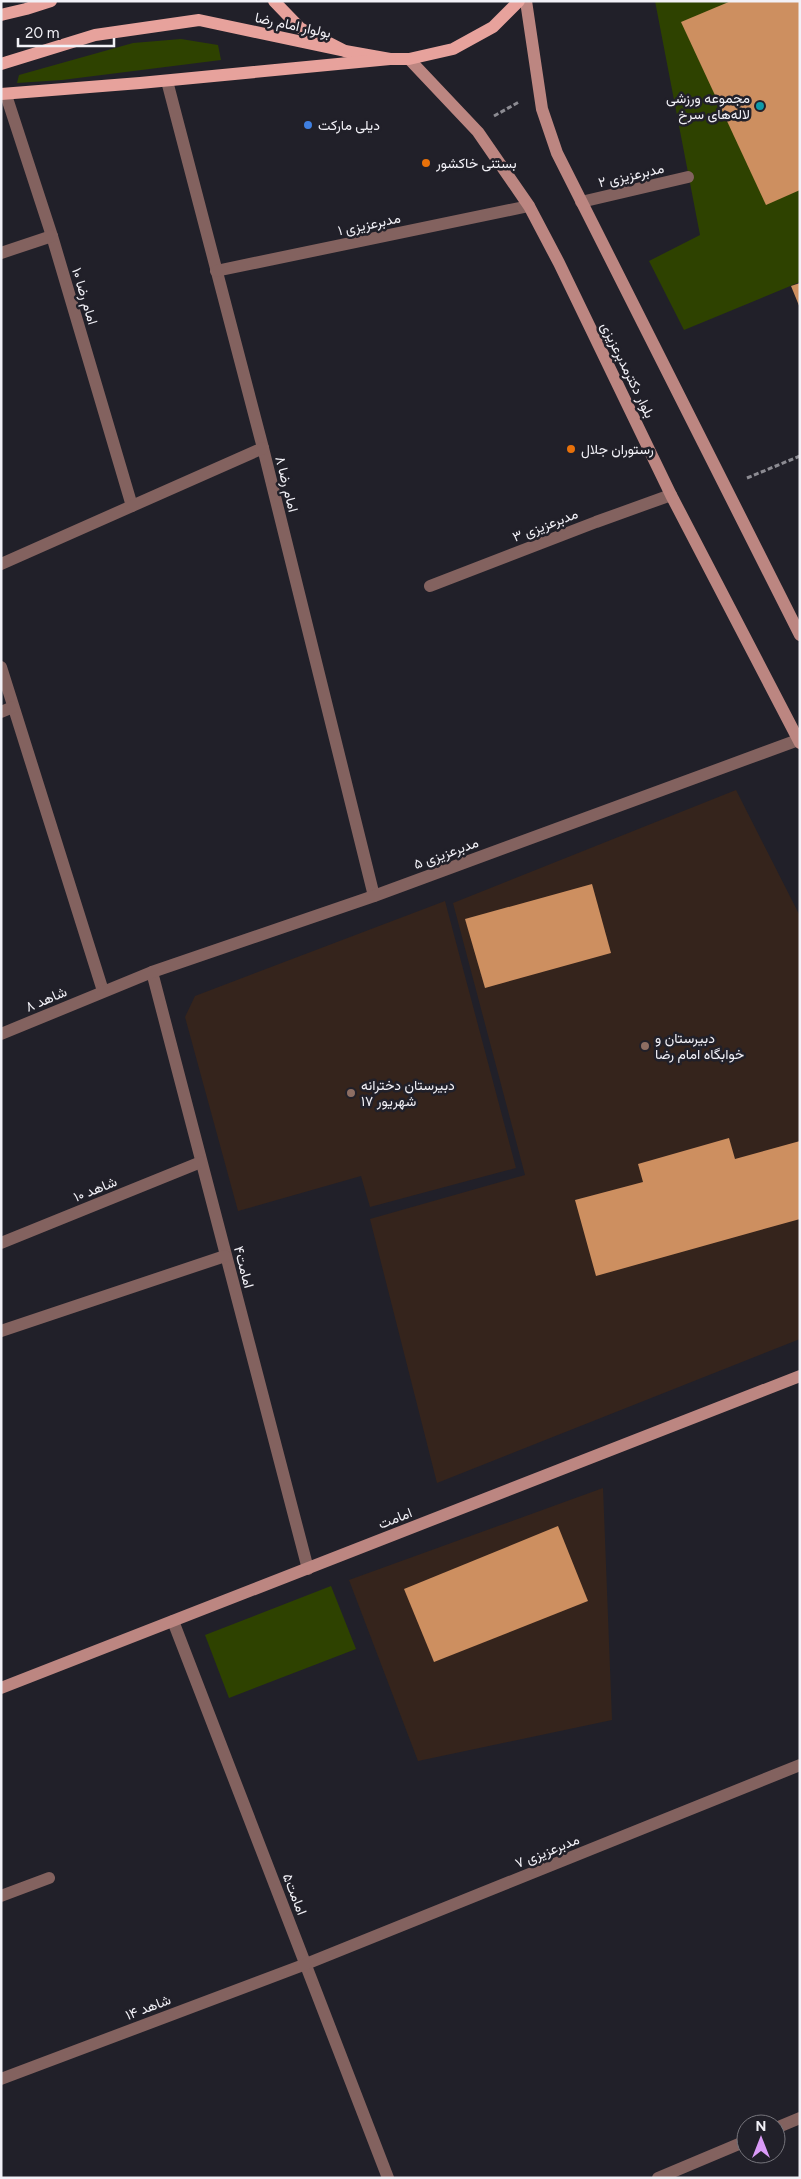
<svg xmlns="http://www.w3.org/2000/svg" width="801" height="2179" font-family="Figtree,Vazirmatn,sans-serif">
  <rect width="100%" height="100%" fill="#212029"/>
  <g fill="#35241c">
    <polygon points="736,790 800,916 800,1339 437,1483 370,1219 525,1175 453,903"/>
    <polygon points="445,901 516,1168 370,1207 361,1176 238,1211 185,1017 195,996"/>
    <polygon points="603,1488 612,1720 418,1761 349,1580"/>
  </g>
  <g fill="#2e4200">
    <polygon points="655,1 800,1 800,282 684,330 649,261 700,235"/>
    <polygon points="181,39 218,45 221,60 62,80 17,83 19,75 133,43"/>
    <polygon points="331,1586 356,1649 229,1698 205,1635"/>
  </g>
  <g fill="#cd8f60">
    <polygon points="731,1 800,1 800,190 766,205 681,22"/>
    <polygon points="800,283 800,308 791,286"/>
    <polygon points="592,884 611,953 485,988 465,919"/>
    <polygon points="729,1138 735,1159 800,1141 800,1219 596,1276 575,1200 643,1182 638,1164"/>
    <polygon points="558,1526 588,1601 434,1662 404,1589"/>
  </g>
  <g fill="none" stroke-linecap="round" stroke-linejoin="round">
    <g stroke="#8c8b92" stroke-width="3" stroke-dasharray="5 2.5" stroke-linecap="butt">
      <polyline points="494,116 519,102"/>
      <polyline points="747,478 800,456"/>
    </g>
    <polyline stroke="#83625f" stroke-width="12" points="581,202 688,177"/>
    <g stroke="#83625f" stroke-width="12">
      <polyline points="167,81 263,448 374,896"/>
      <polyline points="6,95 52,236 132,506"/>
      <polyline points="1,253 52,236"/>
      <polyline points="216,271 529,206"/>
      <polyline points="1,564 263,448"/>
      <polyline points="430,586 596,522 671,495"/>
      <polyline points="1,667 103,991"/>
      <polyline points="1,712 13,707"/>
      <polyline points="152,972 308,1569"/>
      <polyline points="1,1034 152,972 374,896 798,740"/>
      <polyline points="1,1243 201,1162"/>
      <polyline points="1,1331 225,1256"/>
      <polyline points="173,1621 388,2178"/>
      <polyline points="1,1896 49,1878"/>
      <polyline points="1,2079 306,1964 800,1765"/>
      <polyline points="776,2128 800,2118"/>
      <polyline points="658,2178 746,2141"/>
    </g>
    <g stroke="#bc8681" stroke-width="12">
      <polyline points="526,1 542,109 557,153 800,635"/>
      <polyline points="409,59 478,132 529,206 559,263 671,495 800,743"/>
      <polyline points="1,1688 800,1376"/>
    </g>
    <g stroke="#e7a29c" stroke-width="12">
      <polyline points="274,1 300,28 345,51 390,59 409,59 453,49 493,27 519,1"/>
      <polyline points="1,15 26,9 51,1"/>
      <polyline points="1,64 95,35 199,20 345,51"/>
      <polyline points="1,94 140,83 390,59"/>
    </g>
  </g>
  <circle fill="#0f9aa8" stroke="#212029" stroke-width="2" cx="760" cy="106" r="5"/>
  <circle fill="#3f7fe0" stroke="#212029" stroke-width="2" cx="308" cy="125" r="5"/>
  <g fill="#e8710a" stroke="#212029" stroke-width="2">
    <circle cx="426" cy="163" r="5"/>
    <circle cx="571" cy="449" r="5"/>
  </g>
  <g fill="#8d6e63" stroke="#212029" stroke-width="2">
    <circle cx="645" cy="1046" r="5"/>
    <circle cx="351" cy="1093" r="5"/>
  </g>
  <g text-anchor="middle" stroke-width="5" stroke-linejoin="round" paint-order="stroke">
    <g font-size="14" fill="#f2f1f7" stroke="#212029">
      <text transform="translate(293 25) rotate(12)" y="5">بولوار امام رضا</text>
      <text transform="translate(631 175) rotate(-13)" y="5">مدبرعزیزی ۲</text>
      <text transform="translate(369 224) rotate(-12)" y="5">مدبرعزیزی ۱</text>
      <text transform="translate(85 296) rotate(73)" y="5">امام رضا ۱۰</text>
      <text transform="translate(628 370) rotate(64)" y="5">بلوار دکترمدبرعزیزی</text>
      <text transform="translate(287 484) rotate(76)" y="5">امام رضا ۸</text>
      <text transform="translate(545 525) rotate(-21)" y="5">مدبرعزیزی ۳</text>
      <text transform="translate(446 853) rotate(-20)" y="5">مدبرعزیزی ۵</text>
      <text transform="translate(46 999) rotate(-23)" y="5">شاهد ۸</text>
      <text transform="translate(95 1189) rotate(-22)" y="5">شاهد ۱۰</text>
      <text transform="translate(244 1267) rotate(75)" y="5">امامت۴</text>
      <text transform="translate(395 1518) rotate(-21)" y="5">امامت</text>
      <text transform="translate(547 1851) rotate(-22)" y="5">مدبرعزیزی ۷</text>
      <text transform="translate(295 1894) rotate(69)" y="5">امامت۵</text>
      <text transform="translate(148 2007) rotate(-21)" y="5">شاهد ۱۴</text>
    </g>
    <g font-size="14" fill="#f2f1f7" stroke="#212029" text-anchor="start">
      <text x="750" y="103" text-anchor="end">مجموعه‌ ورزشی<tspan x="750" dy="16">لاله‌های سرخ</tspan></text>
      <text x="318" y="130">دیلی مارکت</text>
      <text x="436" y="168">بستنی خاکشور</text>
      <text x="581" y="454">رستوران جلال</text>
      <text x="655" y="1043">دبیرستان و<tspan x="655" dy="16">خوابگاه امام رضا</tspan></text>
      <text x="361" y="1090">دبیرستان دخترانه<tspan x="361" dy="16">۱۷ شهریور</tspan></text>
    </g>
  </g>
  <rect width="801" height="2179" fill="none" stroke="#f2f1f7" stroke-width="5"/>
  <g transform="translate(761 2139)"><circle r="24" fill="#212029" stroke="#75747b"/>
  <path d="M0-4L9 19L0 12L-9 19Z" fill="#da9af7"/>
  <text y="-8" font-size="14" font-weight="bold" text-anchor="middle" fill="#f2f1f7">N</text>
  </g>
  <path d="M18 38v8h96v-8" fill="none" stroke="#f2f1f7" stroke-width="2.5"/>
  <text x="25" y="38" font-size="15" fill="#f2f1f7" stroke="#212029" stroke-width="4" paint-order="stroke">20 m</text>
</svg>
